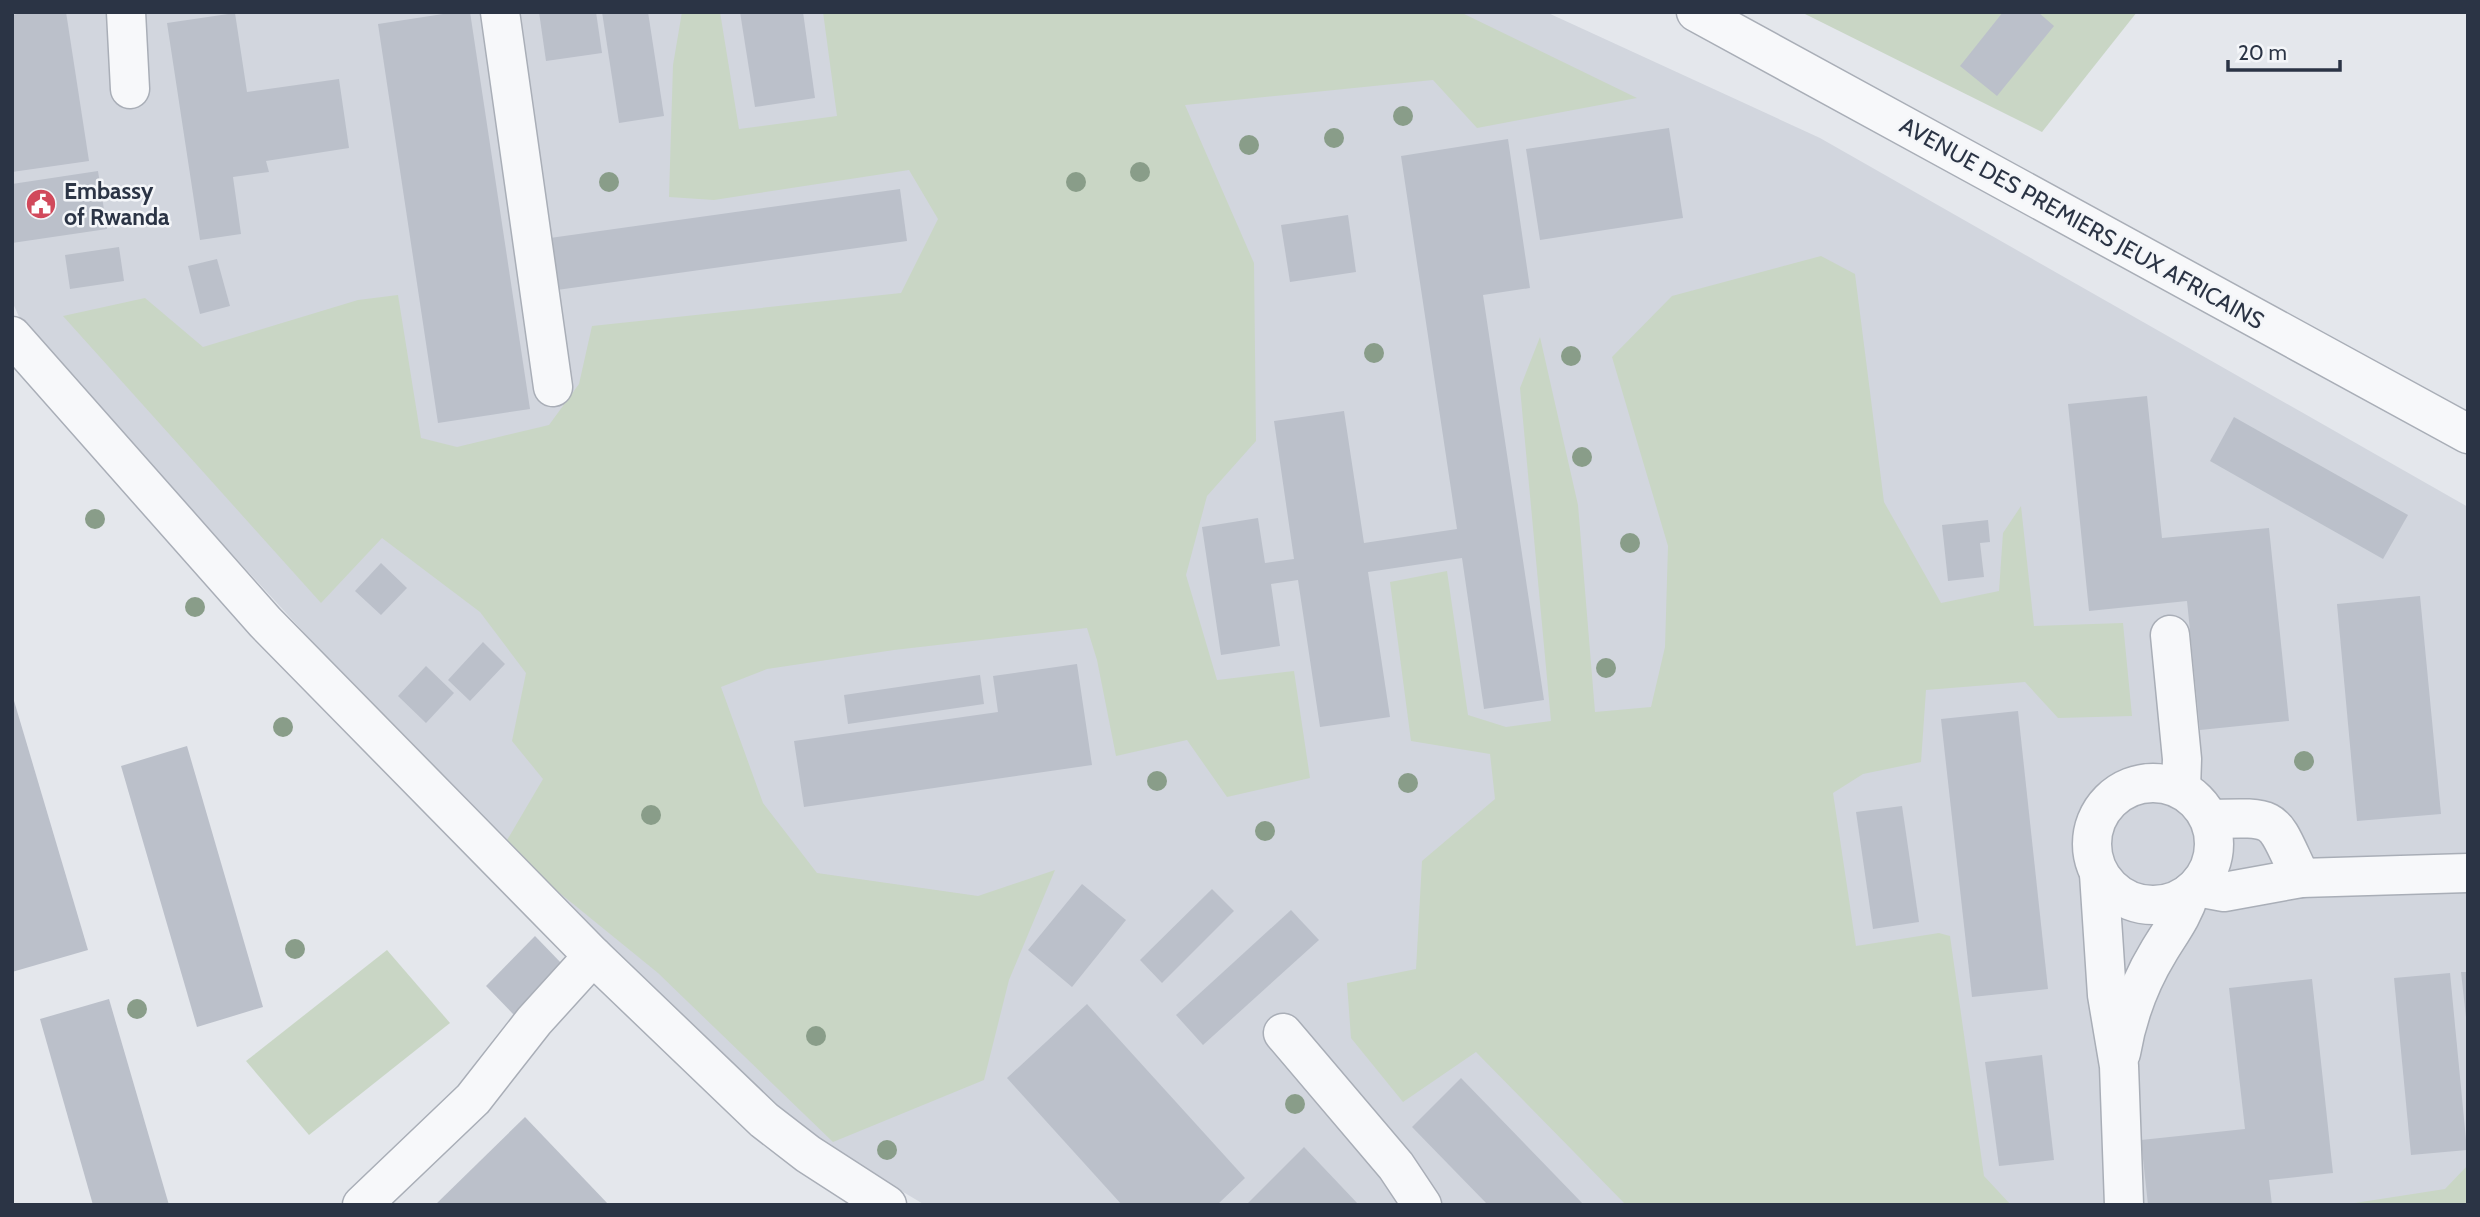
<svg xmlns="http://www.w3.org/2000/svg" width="2480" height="1217" font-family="Cabin,sans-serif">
  <rect width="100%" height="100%" fill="#e4e7ec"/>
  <polygon fill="#d2d6de" points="12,12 1546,12 1820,138 2468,507 2468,1205 925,1205 784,1121 450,792 23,326 12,301"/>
  <g fill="#c9d6c5">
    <polygon points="682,12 720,12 739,129 837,116 823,12 1460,12 1637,98 1477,128 1433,80 1185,105 1254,263 1256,441 1207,496 1186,575 1217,680 1294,671 1310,778 1227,797 1187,740 1116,756 1097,660 1087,628 894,650 767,669 721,687 763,803 817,873 978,896 1055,870 1009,980 984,1080 833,1142 658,973 503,847 543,779 512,741 526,673 480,612 382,538 321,603 63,316 145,298 203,347 358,300 398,295 421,438 457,447 549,425 579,384 592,326 901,293 938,219 909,170 714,200 669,197 673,65"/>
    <polygon points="1801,12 2137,12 2042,132"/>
    <polygon points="1821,256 1855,274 1884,502 1941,603 1999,591 2003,533 2021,506 2034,626 2123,623 2132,716 2058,718 2025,682 1926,690 1921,762 1863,774 1833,793 1856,946 1939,933 1950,936 1984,1176 2011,1205 1626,1205 1476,1052 1403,1102 1351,1038 1347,983 1416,969 1422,861 1495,799 1490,754 1411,741 1390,582 1447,571 1468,715 1506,727 1551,721 1520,388 1540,337 1578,505 1595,712 1651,707 1665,647 1668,546 1612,357 1672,296"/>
    <polygon points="387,950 450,1023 309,1135 246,1061"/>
    <polygon points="2468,1165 2468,1205 2342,1205 2445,1189"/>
  </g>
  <g fill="#bbc0ca">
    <polygon points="28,12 66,12 89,161 12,172 12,15"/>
    <polygon points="456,12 470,12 530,409 438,423 378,24"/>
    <polygon points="539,12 596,12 602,53 546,61"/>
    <polygon points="602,12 648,12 664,116 619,123"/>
    <polygon points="740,12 803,12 815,98 755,107"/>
    <polygon points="2003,12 2038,12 2054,26 1997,96 1960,66"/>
    <polygon points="235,13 247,92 339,79 349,148 266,161 269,172 233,177 241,234 200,240 167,23"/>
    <polygon points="1669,128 1683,218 1540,240 1526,149"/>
    <polygon points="1508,139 1530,288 1483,295 1544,700 1484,709 1462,558 1368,572 1390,717 1320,727 1298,580 1271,584 1280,646 1221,655 1202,527 1258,518 1265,563 1294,559 1274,421 1344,411 1364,543 1457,529 1401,156"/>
    <polygon points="98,171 107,229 12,243 12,184"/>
    <polygon points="900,189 907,241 557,290 550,238"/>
    <polygon points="1348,215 1356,272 1290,282 1281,225"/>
    <polygon points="119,247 124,281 70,289 65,255"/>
    <polygon points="217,259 230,306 200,314 188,266"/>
    <polygon points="2147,396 2162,538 2269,528 2289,721 2200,730 2187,601 2089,611 2068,404"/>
    <polygon points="2234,417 2408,515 2383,559 2210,461"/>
    <polygon points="1988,520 1990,542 1980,543 1984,577 1948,581 1942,525"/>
    <polygon points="381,563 407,588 381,615 355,591"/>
    <polygon points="2420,596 2441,814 2357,821 2337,604"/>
    <polygon points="483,642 505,664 470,701 448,680"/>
    <polygon points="1077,664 1092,765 804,807 794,741 998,712 993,676"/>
    <polygon points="426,666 454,693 426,723 398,696"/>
    <polygon points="980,675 984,704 848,724 844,695"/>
    <polygon points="12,694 88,950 12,972"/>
    <polygon points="2018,711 2048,989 1972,997 1941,719"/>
    <polygon points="187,746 263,1007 197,1027 121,766"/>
    <polygon points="1902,806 1919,922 1873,929 1856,812"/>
    <polygon points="1082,884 1126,920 1072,987 1028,950"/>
    <polygon points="1212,889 1234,911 1162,983 1140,960"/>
    <polygon points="1291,910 1319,940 1203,1045 1176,1015"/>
    <polygon points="535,936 563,965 514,1015 486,986"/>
    <polygon points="2461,972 2468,972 2468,1017 2466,1017"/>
    <polygon points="2450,973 2467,1150 2411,1155 2394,978"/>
    <polygon points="2312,979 2333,1173 2269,1180 2272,1205 2148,1205 2141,1140 2245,1129 2229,988"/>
    <polygon points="109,999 169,1205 93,1205 40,1019"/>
    <polygon points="1087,1004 1245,1178 1217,1205 1122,1205 1007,1078"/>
    <polygon points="2042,1055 2054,1160 1999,1166 1985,1062"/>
    <polygon points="1461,1078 1584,1205 1488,1205 1412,1127"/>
    <polygon points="525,1117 609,1205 435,1205"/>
    <polygon points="1304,1147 1359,1205 1246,1205"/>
  </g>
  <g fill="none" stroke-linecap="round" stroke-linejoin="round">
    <g stroke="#a9aeb7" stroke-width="41">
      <g id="minor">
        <polyline points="126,12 130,89"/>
        <polyline points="500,12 553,387"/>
        <polyline points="1696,12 2468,434"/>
        <polyline points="12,336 265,622 593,956 764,1120 808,1154 887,1205"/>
        <polyline points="2170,635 2182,759 2181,789"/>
        <circle cx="2153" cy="844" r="61"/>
        <path d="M2211 819C2281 817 2271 816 2301 878"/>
        <polyline points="2099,874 2107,995 2119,1066 2124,1205"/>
        <polyline points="2197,887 2224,892 2301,878 2468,873"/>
        <polyline points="1283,1033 1396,1166 1422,1205"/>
        <path d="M2121 1053C2127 1018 2140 982 2159 951 2171 931 2183 916 2190 893"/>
        <polyline points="362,1205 473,1099 534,1021 593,956"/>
      </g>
    </g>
    <use href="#minor" stroke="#f7f8fa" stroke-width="38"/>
  </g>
  <g fill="#899d89">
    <circle cx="1403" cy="116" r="10"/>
    <circle cx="1334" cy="138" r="10"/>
    <circle cx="1249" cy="145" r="10"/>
    <circle cx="1140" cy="172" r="10"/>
    <circle cx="609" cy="182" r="10"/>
    <circle cx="1076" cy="182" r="10"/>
    <circle cx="1374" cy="353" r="10"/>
    <circle cx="1571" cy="356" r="10"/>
    <circle cx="1582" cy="457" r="10"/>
    <circle cx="95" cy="519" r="10"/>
    <circle cx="1630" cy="543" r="10"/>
    <circle cx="195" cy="607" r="10"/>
    <circle cx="1606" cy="668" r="10"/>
    <circle cx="283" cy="727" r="10"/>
    <circle cx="2304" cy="761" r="10"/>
    <circle cx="1157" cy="781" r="10"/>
    <circle cx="1408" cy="783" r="10"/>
    <circle cx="651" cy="815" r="10"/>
    <circle cx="1265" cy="831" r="10"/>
    <circle cx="295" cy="949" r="10"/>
    <circle cx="137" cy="1009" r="10"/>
    <circle cx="816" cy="1036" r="10"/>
    <circle cx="1295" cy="1104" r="10"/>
    <circle cx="887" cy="1150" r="10"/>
  </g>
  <defs>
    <g id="civic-disc" transform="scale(1.575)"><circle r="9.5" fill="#d1495b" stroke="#f4f6f9"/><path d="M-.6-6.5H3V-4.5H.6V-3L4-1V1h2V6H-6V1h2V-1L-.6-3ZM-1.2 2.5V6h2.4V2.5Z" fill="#fff"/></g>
  </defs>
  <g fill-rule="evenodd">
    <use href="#civic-disc" x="41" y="204"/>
  </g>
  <g text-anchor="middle" stroke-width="5" stroke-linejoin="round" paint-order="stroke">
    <g font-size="23" font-weight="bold" fill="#2b3445" stroke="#f4f6f9" text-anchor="start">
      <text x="64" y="199">Embassy<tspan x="64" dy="26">of Rwanda</tspan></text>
    </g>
    <g font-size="23" fill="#2b3445" stroke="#f4f6f9">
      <text transform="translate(2082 223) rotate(29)" y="8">AVENUE DES PREMIERS JEUX AFRICAINS</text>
    </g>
  </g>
  <rect width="2480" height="1217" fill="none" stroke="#2b3445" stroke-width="28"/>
  <path d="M2228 60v10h112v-10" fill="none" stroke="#2b3445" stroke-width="3.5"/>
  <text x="2238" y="60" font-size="21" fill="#2b3445" stroke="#f4f6f9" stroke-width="5" paint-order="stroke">20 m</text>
</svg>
